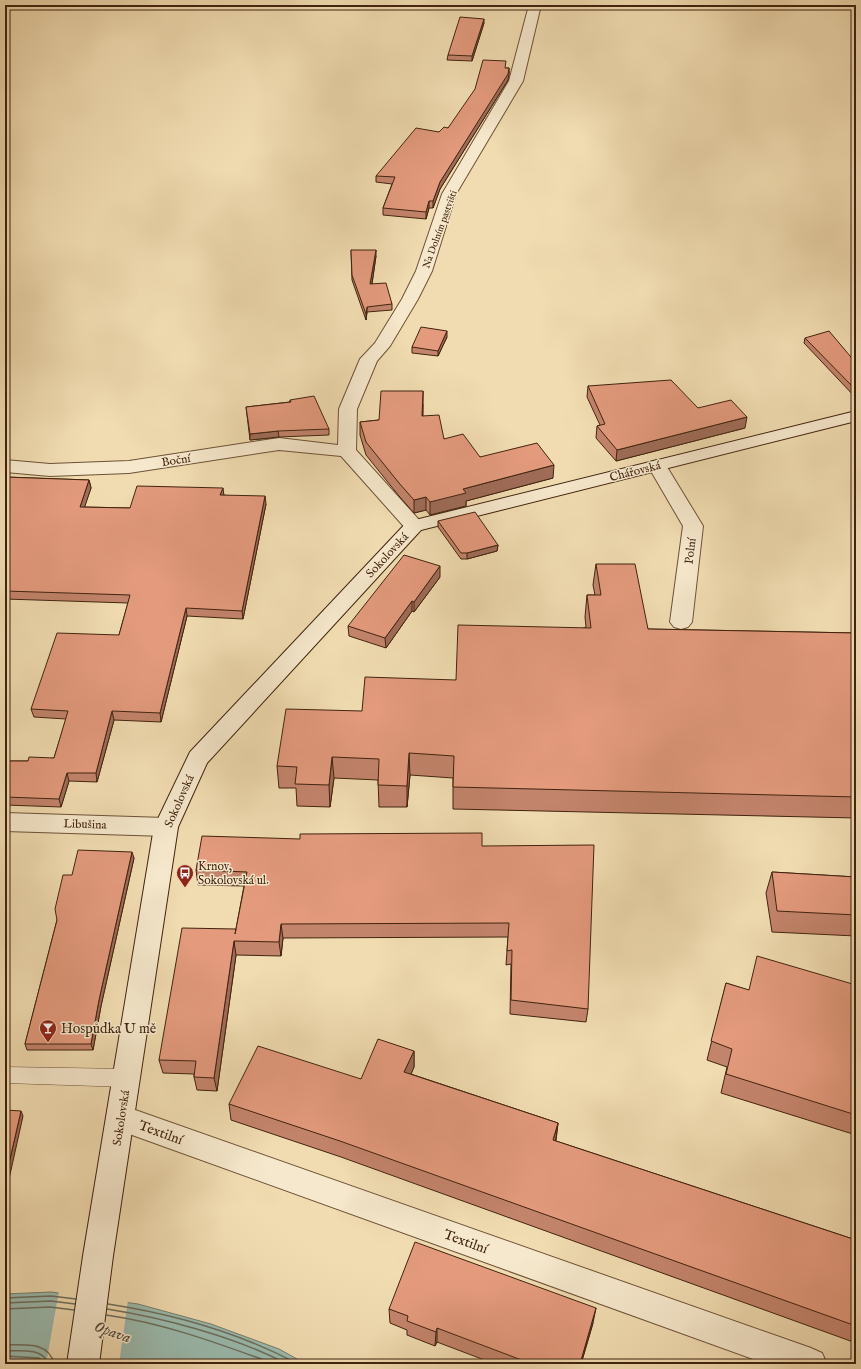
<svg xmlns="http://www.w3.org/2000/svg" width="861" height="1369" font-family="'IM FELL English',serif">
  <rect width="100%" height="100%" fill="#f1dcb1"/>
  <filter id="stains"><feTurbulence type="fractalNoise" baseFrequency=".005" numOctaves="4"/><feColorMatrix values="0 0 0 0 .2 0 0 0 0 .09 0 0 0 0 .02 0 0 0 .5 -.17"/></filter>
  <radialGradient id="worn" r=".72"><stop offset=".6" stop-color="#630" stop-opacity="0"/><stop offset="1" stop-color="#630" stop-opacity=".3"/></radialGradient>
  <polygon fill="#9bbbaf" stroke="#777e6f" points="51,1292 138,1304 211,1324 279,1349 306,1364 73,1364 5,1360 5,1294"/>
  <polygon fill="#f1dcb1" points="59,1291 128,1300 119,1364 46,1364"/>
  <g fill="none" stroke-linecap="round" stroke-linejoin="round">
    <g stroke="#6e6f5e" stroke-width="1.5">
      <polyline points="5,1298 51,1296 76,1299"/>
      <polyline points="5,1303 51,1301 75,1304"/>
      <path d="M108 1304C173 1314 240 1333 298 1364"/>
      <polyline points="5,1309 50,1307 74,1310"/>
      <path d="M107 1309C164 1318 236 1337 287 1364"/>
      <path d="M106 1315C164 1323 220 1344 275 1364"/>
      <path d="M5 1345C24 1345 49 1341 54 1364"/>
      <path d="M5 1351C19 1351 43 1347 48 1364"/>
      <polyline points="5,1356 39,1358 42,1360 43,1364"/>
    </g>
    <g stroke="#6d5137" stroke-width="1">
      <polygon id="lane" points="5,1067 128,1069 135,1072 137,1078 135,1084 128,1087 5,1083"/>
    </g>
    <g stroke="#6d5137" stroke-width="2">
      <g id="street">
        <polygon points="529,5 541,5 523,81 456,194 432,271 418,299 390,346 377,361 357,409 356,450 421,522 424,526 421,530 414,532 407,530 341,456 279,450 129,473 50,476 5,472 5,460 50,464 129,461 279,438 338,445 339,409 360,359 375,343 402,299 416,271 442,194 509,81"/>
        <polygon points="657,460 664,462 703,526 692,622 688,627 681,629 674,627 670,622 683,526 648,466 650,462"/>
        <polygon points="5,813 166,818 175,820 178,827 175,834 166,836 5,831"/>
        <polygon points="121,1105 811,1348 822,1353 827,1364 767,1364 121,1131 111,1127 107,1118 111,1109"/>
      </g>
    </g>
    <g stroke="#41230e" stroke-width="2">
      <polygon id="secondary" points="856,411 856,421 421,530 207,763 178,827 113,1256 99,1364 67,1364 83,1256 154,827 190,752 407,522"/>
    </g>
    <use href="#lane" fill="#f6e8cc" fill-rule="evenodd"/>
    <use href="#street" fill="#f6e8cc" fill-rule="evenodd"/>
    <use href="#secondary" fill="#f6e8cc" fill-rule="evenodd"/>
  </g>
  <g fill="#c3846c" stroke="#41230e">
    <polygon points="484,23 472,61 447,60 448,55"/>
    <polygon points="506,68 509,68 509,74 508,80 440,189 433,208 429,208 426,219 383,215 383,208 392,184 376,182 376,176 439,132 448,128"/>
    <polygon points="351,250 376,256 372,284 392,304 392,310 367,312 366,320 352,280"/>
    <polygon points="447,337 438,356 412,353 412,347"/>
    <polygon points="805,338 856,363 856,398 804,343"/>
    <polygon points="588,386 698,408 745,428 616,461 596,438 597,426 600,425 587,397"/>
    <polygon points="290,400 329,429 329,435 279,437 250,440 246,407 290,402"/>
    <polygon points="423,404 423,416 444,439 480,457 553,478 466,501 466,506 430,515 426,510 414,513 399,496 366,455 360,435 360,422 379,420"/>
    <polygon points="5,477 89,480 91,488 84,507 130,508 224,495 266,504 243,619 187,616 161,722 114,720 97,782 69,781 61,807 5,805 5,761 28,761 54,758 66,719 34,717 31,709 119,635 128,603 5,599"/>
    <polygon points="438,521 498,545 497,551 467,559 461,559 438,527"/>
    <polygon points="596,564 648,629 856,633 856,818 453,809 453,778 410,775 407,807 379,807 378,780 334,778 330,807 297,806 296,788 279,788 277,766 362,711 456,680 586,627 585,617 587,595 595,595 593,585"/>
    <polygon points="440,577 414,612 412,611 386,648 349,636 348,626"/>
    <polygon points="482,846 588,1009 586,1022 510,1014 511,964 506,965 508,937 283,938 281,956 236,955 217,1091 197,1090 194,1077 194,1074 163,1073 159,1060 236,929 244,886 198,885 196,870"/>
    <polygon points="134,858 101,1006 93,1050 27,1050 25,1044 57,920 72,875"/>
    <polygon points="772,872 856,877 856,936 772,932 766,893"/>
    <polygon points="726,983 748,990 856,985 856,1135 721,1093 727,1067 707,1060"/>
    <polygon points="414,1051 414,1067 411,1074 558,1123 556,1141 856,1240 856,1343 341,1157 231,1120 229,1104 361,1079"/>
    <polygon points="389,1309 593,1323 581,1364 495,1364 437,1342 435,1346 407,1335 407,1330 390,1323"/>
  </g>
  <g fill="#9f6c58" stroke="#41230e">
    <polygon points="484,19 484,23 472,61 472,56"/>
    <polygon points="509,68 509,74 508,80 440,189 433,208 433,201 440,182"/>
    <polygon points="429,201 429,208 426,219 426,212"/>
    <polygon points="376,250 376,256 371,290 370,284"/>
    <polygon points="367,307 367,312 366,320 366,314"/>
    <polygon points="447,331 447,337 438,356 438,351"/>
    <polygon points="423,391 423,404 422,429 422,416"/>
    <polygon points="747,417 745,428 616,461 617,450"/>
    <polygon points="278,431 279,437 250,440 250,434"/>
    <polygon points="554,465 553,478 466,501 466,506 430,515 430,502 463,489"/>
    <polygon points="89,480 91,488 82,515 80,507"/>
    <polygon points="223,488 224,496 220,495"/>
    <polygon points="265,496 266,504 243,619 242,611"/>
    <polygon points="426,497 426,510 414,513 414,500"/>
    <polygon points="498,545 497,551 467,559 467,553"/>
    <polygon points="440,566 440,577 414,612 414,602"/>
    <polygon points="412,601 412,611 386,648 385,638"/>
    <polygon points="186,608 187,616 161,722 160,713"/>
    <polygon points="112,711 114,720 97,782 96,773"/>
    <polygon points="409,753 410,775 407,807 407,786"/>
    <polygon points="332,757 334,778 330,807 329,785"/>
    <polygon points="67,773 69,781 61,807 59,799"/>
    <polygon points="132,852 134,858 101,1006 93,1050 91,1044 99,1000"/>
    <polygon points="281,924 283,938 281,956 279,942"/>
    <polygon points="234,941 236,955 217,1091 214,1078"/>
    <polygon points="414,1051 414,1067 405,1088 404,1072"/>
    <polygon points="21,1111 23,1116 5,1197 5,1181"/>
    <polygon points="558,1123 556,1138 551,1155 553,1140"/>
    <polygon points="596,1308 593,1323 581,1364 580,1364"/>
    <polygon points="437,1328 437,1342 435,1346 436,1332"/>
  </g>
  <g fill="#e39a7d" stroke="#41230e">
    <polygon points="460,17 484,19 472,56 448,55"/>
    <polygon points="483,60 506,61 505,68 509,68 508,74 440,182 433,201 429,201 426,212 383,208 395,177 376,176 416,128 439,132 444,127 448,128 475,89"/>
    <polygon points="351,250 376,250 370,284 386,283 392,304 367,307 366,314 352,275"/>
    <polygon points="421,327 447,331 438,351 412,347"/>
    <polygon points="829,331 856,363 856,390 805,338"/>
    <polygon points="671,380 698,408 731,400 747,417 617,450 597,426 605,424 588,386"/>
    <polygon points="381,391 423,391 422,416 439,415 444,439 463,434 480,457 537,443 554,465 463,489 466,493 430,502 426,497 414,500 399,483 366,442 360,422 379,420"/>
    <polygon points="314,396 329,429 278,431 250,434 246,407 291,402 290,400"/>
    <polygon points="5,477 89,480 80,507 130,508 137,486 223,488 220,495 265,496 242,611 186,608 160,713 112,711 96,773 67,773 59,799 5,797 5,761 28,761 29,757 54,758 68,711 31,709 57,633 119,635 130,595 5,591"/>
    <polygon points="475,512 498,545 467,553 461,553 438,521"/>
    <polygon points="404,555 440,566 414,602 412,601 385,638 348,626"/>
    <polygon points="596,564 635,564 648,629 856,633 856,797 453,787 454,756 409,753 407,786 378,785 379,759 332,757 329,785 295,784 297,767 277,766 286,709 362,711 365,677 456,680 458,625 591,628 587,595 601,595"/>
    <polygon points="482,833 482,846 594,845 588,1009 511,1000 512,950 507,951 509,923 281,924 279,942 234,941 214,1078 194,1077 196,1061 159,1060 182,928 236,929 235,934 247,872 196,870 202,836 300,839 300,834"/>
    <polygon points="78,850 132,852 99,1000 91,1044 25,1044 57,920 55,909 63,875 72,875"/>
    <polygon points="772,872 856,877 856,915 777,911"/>
    <polygon points="757,956 856,985 856,1115 726,1074 732,1049 711,1041 726,983 749,990"/>
    <polygon points="378,1039 414,1051 404,1072 558,1123 553,1140 856,1240 856,1326 340,1141 229,1104 258,1046 361,1079"/>
    <polygon points="5,1110 21,1111 5,1181"/>
    <polygon points="415,1242 596,1308 580,1364 532,1364 437,1328 436,1332 407,1321 408,1316 389,1309"/>
  </g>
  <defs>
    <g id="bus-pin" transform="scale(0.9)"><path d="M0 17L-7.5 6A9.5 9.5 0 1 1 7.5 6Z" fill="#8f2418" stroke="#f6e8cc"/><path d="M-5-6H5V4H4V6H2V4H-2V6H-4V4H-5ZM-3.5-4V0h7V-4ZM-3.5 1.2v1.5H-2V1.2ZM2 1.2v1.5H3.5V1.2Z" fill="#fff"/></g>
    <g id="bar-pin" transform="scale(0.9)"><path d="M0 17L-7.5 6A9.5 9.5 0 1 1 7.5 6Z" fill="#8f2418" stroke="#f6e8cc"/><path d="M-6-5H6L.8 .8V4.5H3.5V6h-7V4.5H-.8V.8Z" fill="#fff"/></g>
  </defs>
  <g fill-rule="evenodd">
    <use href="#bus-pin" x="185" y="873"/>
    <use href="#bar-pin" x="48" y="1028"/>
  </g>
  <g text-anchor="middle" stroke-width="3" stroke-linejoin="round" paint-order="stroke">
    <g font-size="10" fill="#41230e" stroke="#f6e8cc">
      <text transform="translate(439 229) rotate(-70)" y="4">Na Dolním pastvišti</text>
    </g>
    <g font-size="12" fill="#41230e" stroke="#f6e8cc">
      <text transform="translate(176 460) rotate(-9)" y="4">Boční</text>
      <text transform="translate(635 471) rotate(-14)" y="4">Chářovská</text>
      <text transform="translate(690 551) rotate(-83)" y="4">Polní</text>
      <text transform="translate(387 555) rotate(-47)" y="4">Sokolovská</text>
      <text transform="translate(179 801) rotate(-66)" y="4">Sokolovská</text>
      <text transform="translate(85 824) rotate(2)" y="4">Libušina</text>
      <text transform="translate(121 1118) rotate(-81)" y="4">Sokolovská</text>
    </g>
    <g font-size="12" fill="#41230e" stroke="#f6e8cc" text-anchor="start">
      <text x="198" y="870">Krnov,<tspan x="198" dy="14">Sokolovská ul.</tspan></text>
    </g>
    <g font-size="14" fill="#41230e" stroke="#f6e8cc" text-anchor="start">
      <text x="61" y="1033">Hospůdka U mě</text>
    </g>
    <g font-size="14" fill="#41230e" stroke="#f6e8cc">
      <text transform="translate(161 1132) rotate(20)" y="5">Textilní</text>
      <text transform="translate(466 1241) rotate(20)" y="5">Textilní</text>
    </g>
    <g font-size="16" font-style="italic" fill="#584936" stroke="#f6e8cc">
      <text transform="translate(113 1331) rotate(20)" y="6">Opava</text>
    </g>
  </g>
  <rect width="861" height="1369" fill="none" stroke="#f1dcb1" stroke-width="20"/>
  <rect x="6" y="6" width="849" height="1357" fill="none" stroke="#41230e" stroke-width="2"/>
  <rect x="10" y="10" width="841" height="1349" fill="none" stroke="#41230e"/>
  <rect width="100%" height="100%" filter="url(#stains)"/>
  <rect width="100%" height="100%" fill="url(#worn)"/>
</svg>
